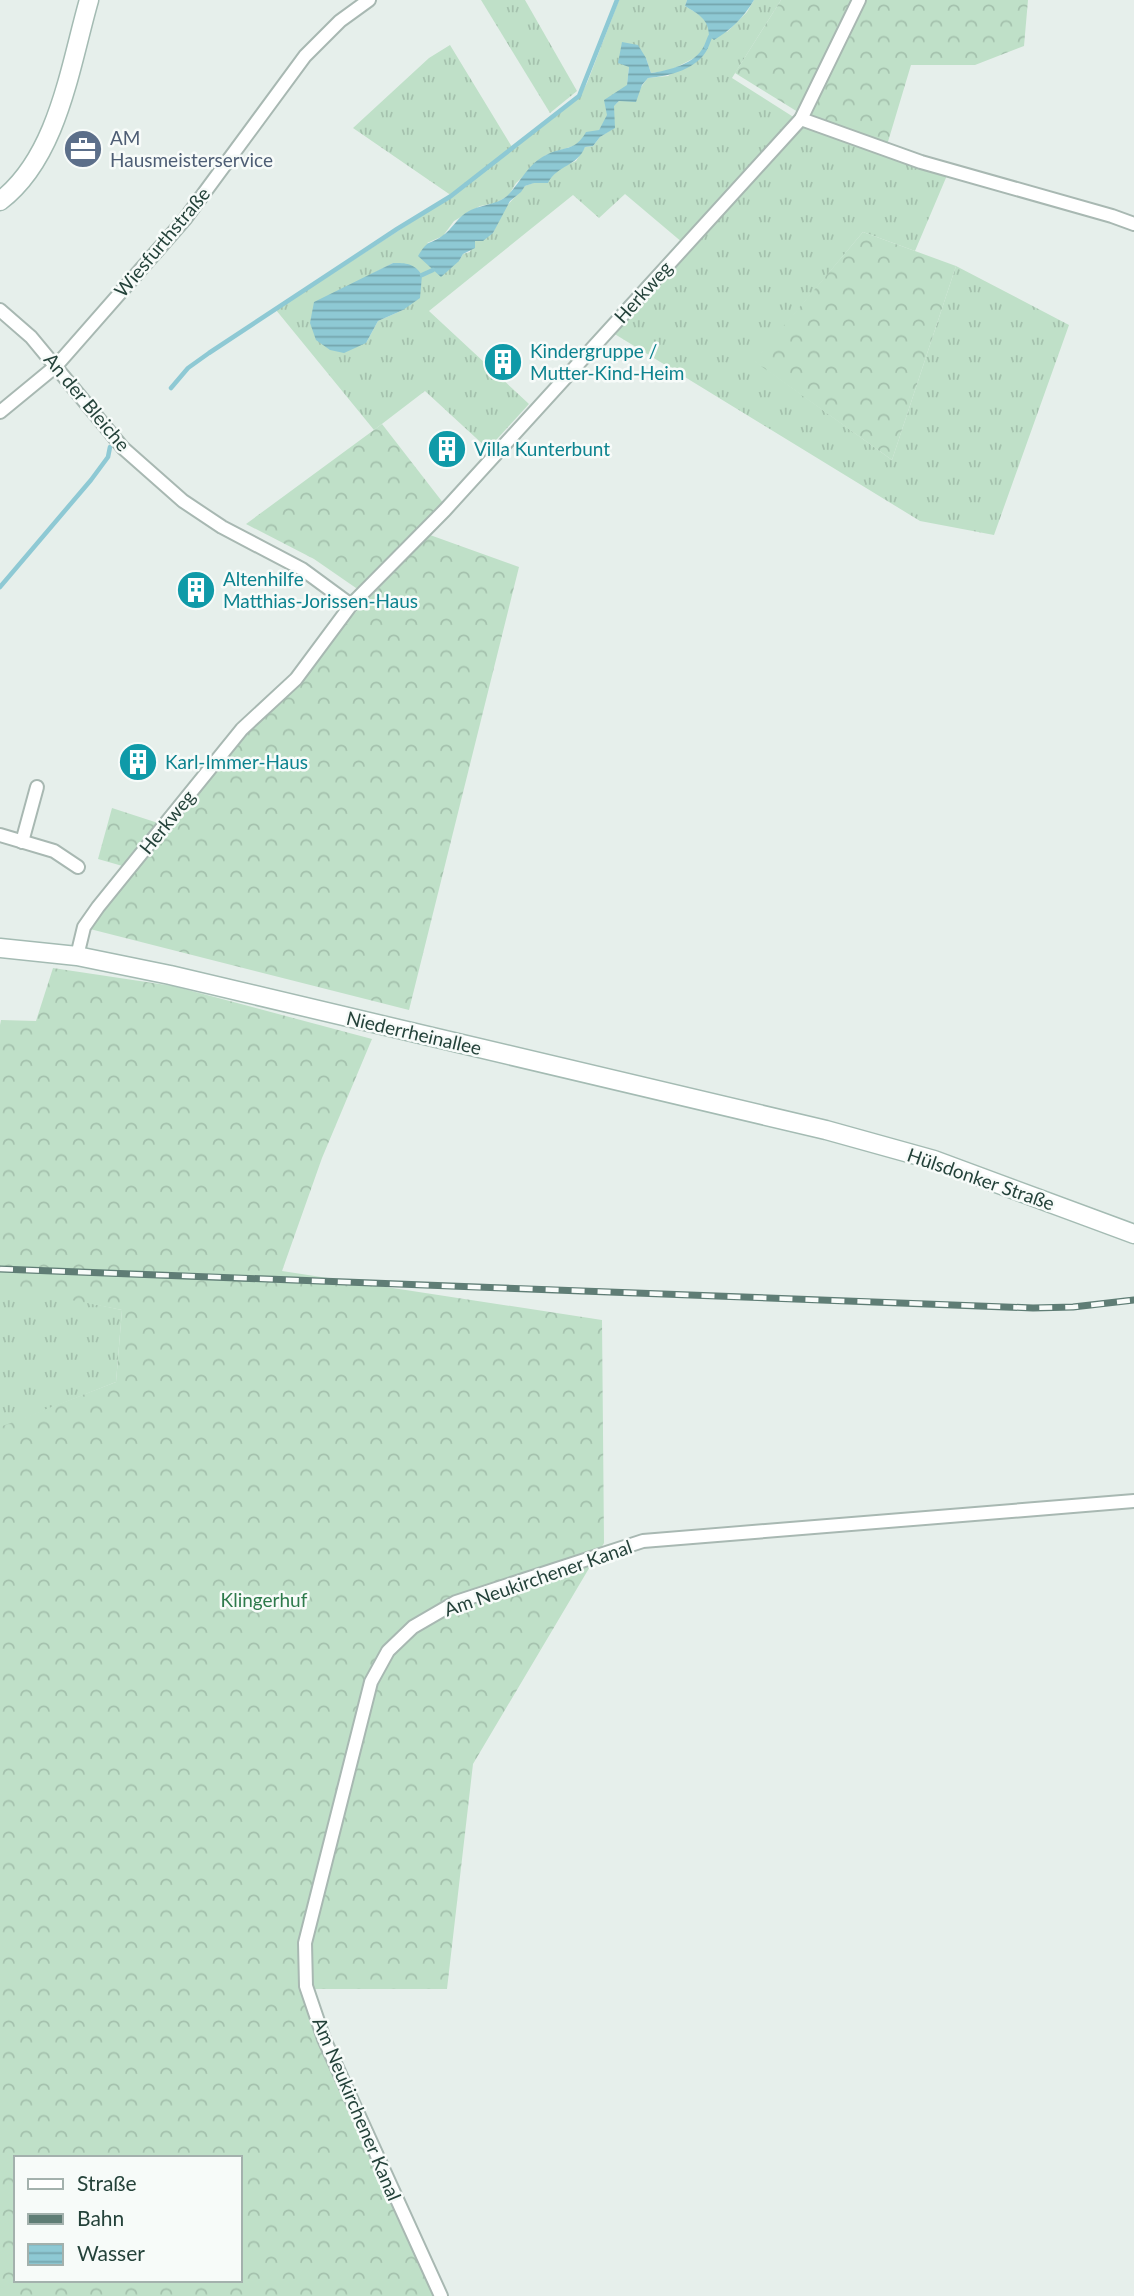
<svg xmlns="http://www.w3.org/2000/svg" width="1134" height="2296" viewBox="0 0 1134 2296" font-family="Lato,sans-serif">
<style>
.grass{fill:url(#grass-tufts);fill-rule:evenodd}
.forest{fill:url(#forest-crowns);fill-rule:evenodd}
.water{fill:url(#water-rules)}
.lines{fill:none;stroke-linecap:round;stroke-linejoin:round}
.stream{stroke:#8ec9d4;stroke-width:4.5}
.street-casing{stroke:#a8b8b2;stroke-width:16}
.secondary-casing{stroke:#a4bbb3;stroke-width:21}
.street{stroke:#fff;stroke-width:12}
.secondary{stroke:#fff;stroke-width:18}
.rail-casing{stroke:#5f7d75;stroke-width:7}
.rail{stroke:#f7fbf9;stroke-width:4.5;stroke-dasharray:13;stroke-linecap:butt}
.labels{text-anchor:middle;stroke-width:5;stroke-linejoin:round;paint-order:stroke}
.service-label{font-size:19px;fill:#4e5e75;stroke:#f7fbf9;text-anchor:start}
.street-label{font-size:19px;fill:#24423a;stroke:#f7fbf9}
.culture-label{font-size:19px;fill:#0d838f;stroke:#f7fbf9;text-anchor:start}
.park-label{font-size:19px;fill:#2d7a4b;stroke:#f7fbf9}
</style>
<defs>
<pattern id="grass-tufts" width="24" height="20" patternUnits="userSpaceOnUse" patternTransform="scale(1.75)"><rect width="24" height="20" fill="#bfe0c8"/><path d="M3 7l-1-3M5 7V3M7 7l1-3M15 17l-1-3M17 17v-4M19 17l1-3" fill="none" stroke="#a4c1ad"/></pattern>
<pattern id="forest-crowns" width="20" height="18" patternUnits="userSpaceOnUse" patternTransform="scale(1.75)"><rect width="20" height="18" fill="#bfe0c8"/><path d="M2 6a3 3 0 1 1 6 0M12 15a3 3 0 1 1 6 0" fill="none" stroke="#a4c1ad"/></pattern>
<pattern id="water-rules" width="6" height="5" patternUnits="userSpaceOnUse" patternTransform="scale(1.75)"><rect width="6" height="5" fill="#8ec9d4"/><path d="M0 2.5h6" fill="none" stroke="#74a5ad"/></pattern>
</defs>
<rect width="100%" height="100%" fill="#e6efeb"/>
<g class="grass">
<path d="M481 0H525L577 91 550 113Z"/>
<path d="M619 0H687L685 6 703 17 709 28 727 32 747 12 754 0H781L732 78 795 118 683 243 625 194 599 218 573 195 429 311 529 404 488 449 425 391 374 430 276 310 452 196 353 128 429 58 450 45 512 147 475 179 580 96 587 83ZM700 55 668 76 648 78C639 89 635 100 619 101L614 106V128L600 137 593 146 585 147 576 161 561 167 552 176 525 186 503 210 493 233 474 240 470 252 463 254 459 261 427 243 443 236 454 221 480 206 496 203 509 195 516 183 546 155 576 145 599 130 627 86 629 67 646 58 651 73 671 70ZM393 263 403 310 378 321 366 343V277Z"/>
<path d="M803 125 948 173 915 251 863 232 755 361 892 460 956 266 1069 325 994 535 920 521 613 333 646 300Z"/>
<path d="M0 1284 122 1310 116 1382 0 1428Z"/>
</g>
<g class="forest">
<path d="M781 0H1028L1024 46 975 65H911L887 145 806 117 735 73Z"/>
<path d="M863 232 956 266 892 460 754 361Z"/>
<path d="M382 424 444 504 361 587 356 588 314 559 246 524Z"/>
<path d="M430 535 519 567 409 1010 86 928 246 732 301 683 350 618Z"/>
<path d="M112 808 158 823 126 867 98 859Z"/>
<path d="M53 968 173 986 372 1039 322 1158 282 1271 602 1320 604 1543 473 1764 447 1989H303L441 2296H0V1427L116 1382 122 1310 0 1286V1025L1 1020 36 1021ZM16 2158H240V2280H16Z"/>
</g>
<g class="water">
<path d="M687 0H754C744 17 731 30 714 40L709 36C709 19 698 14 685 6Z"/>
<path d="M622 42 638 45 646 58 651 73C670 70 695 64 704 46L708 48C698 69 670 76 648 78L642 85 636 102 619 101 614 106 615 128 600 137 593 146 585 147C578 166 557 165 548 183H534L525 186 521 192 510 201 493 233 483 241H475V248L463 254 459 261 441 277 418 256C429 238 428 246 442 236 453 229 457 217 469 211 482 204 499 205 509 194 521 181 528 164 546 155 563 146 575 152 586 132L599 130 607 115 604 100 627 85 629 67 618 63Z"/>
<path d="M393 263C406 263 414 263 422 275L420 298 403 310 378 321 366 343 344 353 330 350 316 340 310 323 314 302Z"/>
</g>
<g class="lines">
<g class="stream">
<path d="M706 47 710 37"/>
<path d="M422 275 433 270"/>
<path d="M171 388 188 368 209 353 397 229 451 196 579 96 617 0"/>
<path d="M0 587 91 480 108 457 110 447"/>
</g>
<g class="street-casing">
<g id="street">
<path d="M801 119 921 162 1112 216 1134 224"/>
<path d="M0 310 31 337 123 448 183 501 222 527 302 569 351 605"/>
<path d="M0 412 56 366 185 219 305 56 340 21 369 0"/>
<path d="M0 835 54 851 78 867"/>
<path d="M22 842 37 787"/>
<path d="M77 956 84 927 98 907 242 729 296 679 351 605 445 510 801 119 859 0"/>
<path d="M441 2296 324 2039 306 1986 305 1943 371 1682 388 1651 413 1627 456 1602 643 1541 1134 1501"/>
</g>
</g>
<g class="secondary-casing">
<g id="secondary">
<path d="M0 201C58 157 70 66 89 0"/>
<path d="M0 948 77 956 170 975 826 1130 934 1160 1134 1234"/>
</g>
</g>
<use href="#street" class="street"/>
<use href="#secondary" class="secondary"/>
<g class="rail-casing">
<path id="rail" d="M0 1269 1033 1308 1073 1307 1134 1300"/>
</g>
<use href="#rail" class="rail"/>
</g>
<defs>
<g id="office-disc" transform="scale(2.0125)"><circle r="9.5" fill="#5c6f8a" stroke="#f7fbf9"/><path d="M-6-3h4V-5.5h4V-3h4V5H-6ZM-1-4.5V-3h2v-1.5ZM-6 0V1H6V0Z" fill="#fff"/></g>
<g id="building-disc" transform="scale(2.0125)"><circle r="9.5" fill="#0f9aa8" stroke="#f7fbf9"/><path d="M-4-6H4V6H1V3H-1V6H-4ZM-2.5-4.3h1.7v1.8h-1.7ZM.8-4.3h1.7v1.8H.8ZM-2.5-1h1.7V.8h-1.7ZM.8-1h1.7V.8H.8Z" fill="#fff"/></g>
</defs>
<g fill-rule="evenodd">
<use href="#office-disc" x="83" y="149"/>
<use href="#building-disc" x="503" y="362"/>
<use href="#building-disc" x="447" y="449"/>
<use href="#building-disc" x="196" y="590"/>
<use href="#building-disc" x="138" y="762"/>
</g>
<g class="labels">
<g class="service-label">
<text x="110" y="145">AM<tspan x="110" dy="22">Hausmeisterservice</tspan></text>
</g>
<g class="street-label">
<text transform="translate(162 242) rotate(-50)" y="7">Wiesfurthstraße</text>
<text transform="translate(643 292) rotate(-48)" y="7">Herkweg</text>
<text transform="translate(87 402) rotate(50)" y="7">An der Bleiche</text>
<text transform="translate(167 822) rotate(-51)" y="7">Herkweg</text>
<text transform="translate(414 1033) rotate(13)" y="7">Niederrheinallee</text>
<text transform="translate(981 1179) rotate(19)" y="7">Hülsdonker Straße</text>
<text transform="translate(538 1578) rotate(-19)" y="7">Am Neukirchener Kanal</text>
<text transform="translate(357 2109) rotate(67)" y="7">Am Neukirchener Kanal</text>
</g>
<g class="culture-label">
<text x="530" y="358">Kindergruppe /<tspan x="530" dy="22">Mutter-Kind-Heim</tspan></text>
<text x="474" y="456">Villa Kunterbunt</text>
<text x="223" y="586">Altenhilfe<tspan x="223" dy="22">Matthias-Jorissen-Haus</tspan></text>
<text x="165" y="769">Karl-Immer-Haus</text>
</g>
<g class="park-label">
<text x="264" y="1607">Klingerhuf</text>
</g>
</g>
<rect x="14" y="2156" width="228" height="126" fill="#f7fbf9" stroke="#a3b1ad" stroke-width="2"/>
<rect x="28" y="2179" width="35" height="10" fill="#ffffff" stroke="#a3b1ad" stroke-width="2"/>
<text x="77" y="2191" font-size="21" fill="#24423a">Straße</text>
<rect x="28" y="2214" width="35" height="10" fill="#5f7d75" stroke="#a3b1ad" stroke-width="2"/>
<text x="77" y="2226" font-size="21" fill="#24423a">Bahn</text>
<rect x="28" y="2244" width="35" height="21" fill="url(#water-rules)" stroke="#a3b1ad" stroke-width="2"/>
<text x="77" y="2261" font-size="21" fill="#24423a">Wasser</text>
</svg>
